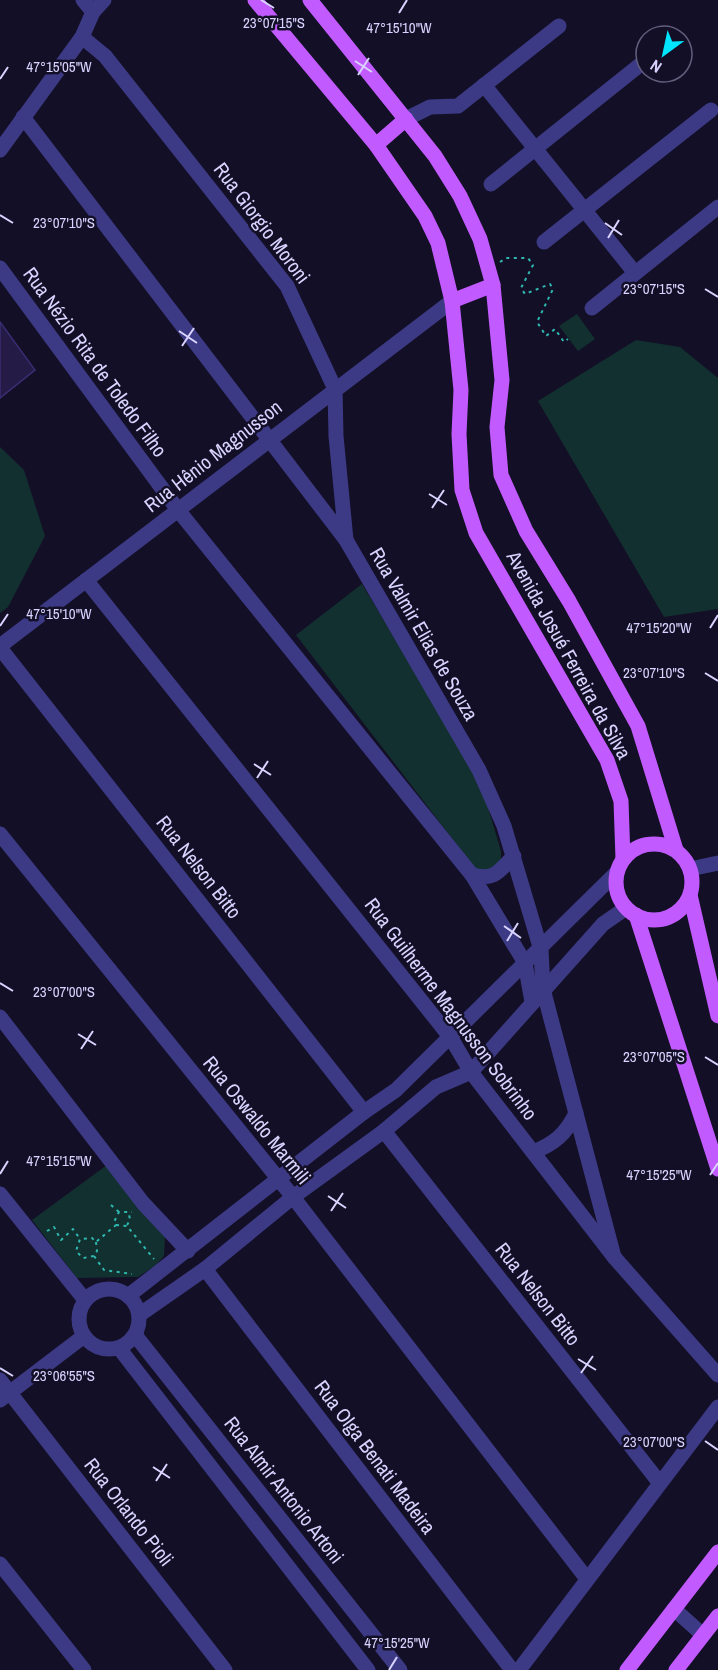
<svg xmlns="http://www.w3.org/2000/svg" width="718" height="1670" viewBox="0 0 718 1670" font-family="'Archivo Narrow',sans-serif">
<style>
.green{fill:#12302f}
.building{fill:#241b47;stroke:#3b2d73;stroke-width:1.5}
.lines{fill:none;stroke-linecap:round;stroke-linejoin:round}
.path{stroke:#2fb8b0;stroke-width:2;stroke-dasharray:3 4.5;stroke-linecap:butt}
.minor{stroke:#3d3a85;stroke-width:15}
.major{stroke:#c25bff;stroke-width:15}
.ticks{fill:none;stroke:#d9d4ff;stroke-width:2}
.labels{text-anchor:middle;stroke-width:5;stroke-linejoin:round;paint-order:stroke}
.street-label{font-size:20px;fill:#d9d4ff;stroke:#130f26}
.ticks-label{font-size:15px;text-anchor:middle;fill:#d9d4ff;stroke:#130f26;stroke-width:5;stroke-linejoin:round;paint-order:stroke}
</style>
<rect width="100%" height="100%" fill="#130f26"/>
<g class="green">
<path d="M577 314 595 339 578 351 559 326Z"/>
<path d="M636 340 680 347 718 378V609L664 617 538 401Z"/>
<path d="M0 447 24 470 45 536 8 607 0 613Z"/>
<path d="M362 584 480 781 501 851V862L494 870H478L474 867 296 635Z"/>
<path d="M107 1165 165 1237 164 1256 156 1265 138 1277 77 1278 32 1220Z"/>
</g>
<path class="building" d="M0 322 35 370 0 398Z"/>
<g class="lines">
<g class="path">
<path d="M500 262 506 258H528L533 265 521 288 525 294 550 284 553 289 537 322 546 336 555 329 564 342 568 339"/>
<path d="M111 1205 119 1212"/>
<path d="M116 1225 127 1226 154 1259"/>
<path d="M127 1225 130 1220 129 1214"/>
<path d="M47 1231 54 1227 61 1240 73 1229 80 1239"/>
<path d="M96 1242 97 1251 94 1256 83 1258 76 1251 80 1239 92 1238 96 1242 116 1225 114 1222 119 1212H132"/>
<path d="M94 1256 104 1270 132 1274"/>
</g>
<g class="minor">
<path d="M83 0 93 12"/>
<path d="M82 37 105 56 287 286 335 389 336 436 346 540"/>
<path d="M484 85 635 273"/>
<path d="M23 117 346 540 479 770 504 826 541 950 543 989 614 1257"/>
<path d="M406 119 430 107 458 106 559 26"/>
<path d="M0 150 82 37 93 12 104 0"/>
<path d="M491 184 646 60"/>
<path d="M544 242 711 110"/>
<path d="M0 268 178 510 472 875 525 963 532 1002"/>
<path d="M592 308 718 207"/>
<path d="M86 580 451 1038 471 1072 614 1257 718 1375"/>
<path d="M0 646 452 301"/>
<path d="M0 648 364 1112"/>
<path d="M0 834 293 1197 587 1579"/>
<path d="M690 869 718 863"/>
<path d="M472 875C495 881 499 871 514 856"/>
<path d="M0 1017 143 1203 188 1251"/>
<path d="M384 1131 659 1482"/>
<path d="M533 1152C554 1144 566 1134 576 1113"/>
<path d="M0 1194 85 1300"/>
<path d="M205 1269 512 1670"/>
<circle cx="109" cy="1319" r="30"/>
<path d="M128 1296 364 1112 396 1090 617 872"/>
<path d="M139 1315 205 1269 293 1197 384 1131 436 1087 471 1072 603 924 626 908"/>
<path d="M135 1335 400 1670"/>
<path d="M119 1348 368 1670"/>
<path d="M0 1380 225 1670"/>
<path d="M0 1400 84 1336"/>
<path d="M0 1564 84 1670"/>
<path d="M674 1609 703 1635"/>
<path d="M519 1670 718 1407"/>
</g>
<g class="major">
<path d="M255 0 376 145 425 216 438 243 452 301 461 390 459 434 462 490 476 533 607 760 621 801 623 859"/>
<path d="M310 0 435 156 460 196 480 239 493 285 502 380 497 427 501 475 526 531 569 601 638 726 676 850"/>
<path d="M376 145 406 119"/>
<path d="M452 301 493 285"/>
<circle cx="654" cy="882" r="38"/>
<path d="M690 895 718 1016"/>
<path d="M636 915 718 1169"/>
<path d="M627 1670 718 1552"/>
<path d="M676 1670 718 1616"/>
</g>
</g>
<path class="ticks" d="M261 0 274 8M399 13 407 0M355 61 372 72M358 75 369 58M0 79 8 67M0 215 13 223M605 223 622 235M608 238 619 220M705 289 718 297M179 331 197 343M182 346 194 328M429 494 447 505M432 508 444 490M0 626 8 614M710 628 718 615M705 673 718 681M254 764 271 775M257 778 268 761M504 926 521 938M507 941 518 923M0 983 13 991M78 1034 96 1045M81 1049 93 1031M705 1057 718 1065M0 1174 8 1161M710 1175 718 1163M328 1196 346 1208M331 1211 343 1193M578 1359 596 1370M0 1368 13 1376M581 1373 593 1356M705 1441 718 1450M153 1467 170 1478M156 1481 167 1464M389 1670 397 1657"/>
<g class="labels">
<g class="street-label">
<text transform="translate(262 223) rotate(53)" y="7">Rua Giorgio Moroni</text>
<text transform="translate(95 362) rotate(54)" y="7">Rua Nézio Rita de Toledo Filho</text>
<text transform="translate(213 456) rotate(-38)" y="7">Rua Hênio Magnusson</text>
<text transform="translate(424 634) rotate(60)" y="7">Rua Valmir Elias de Souza</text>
<text transform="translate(569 655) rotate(61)" y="7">Avenida Josué Ferreira da Silva</text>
<text transform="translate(199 867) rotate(52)" y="7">Rua Nelson Bitto</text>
<text transform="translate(451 1009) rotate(53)" y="7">Rua Guilherme Magnusson Sobrinho</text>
<text transform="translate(257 1120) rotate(51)" y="7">Rua Oswaldo Marmili</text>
<text transform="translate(538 1294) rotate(52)" y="7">Rua Nelson Bitto</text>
<text transform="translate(375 1457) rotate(53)" y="7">Rua Olga Benati Madeira</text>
<text transform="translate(284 1490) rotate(52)" y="7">Rua Almir Antonio Artoni</text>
<text transform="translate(129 1512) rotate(52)" y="7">Rua Orlando Pioli</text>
</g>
</g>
<g class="ticks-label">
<text x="274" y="28">23°07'15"S</text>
<text x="399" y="33">47°15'10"W</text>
<text x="59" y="72">47°15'05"W</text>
<text x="64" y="228">23°07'10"S</text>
<text x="654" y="294">23°07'15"S</text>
<text x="59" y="619">47°15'10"W</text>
<text x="659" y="633">47°15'20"W</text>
<text x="654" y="678">23°07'10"S</text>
<text x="64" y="997">23°07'00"S</text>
<text x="654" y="1062">23°07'05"S</text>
<text x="59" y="1166">47°15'15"W</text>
<text x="659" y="1180">47°15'25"W</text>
<text x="64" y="1381">23°06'55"S</text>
<text x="654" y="1447">23°07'00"S</text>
<text x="397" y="1648">47°15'25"W</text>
</g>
<g transform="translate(664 54) rotate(213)"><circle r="28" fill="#130f26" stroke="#625e7d" stroke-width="1.5"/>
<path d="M0-4.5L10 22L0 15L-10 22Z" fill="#00e5ff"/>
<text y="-9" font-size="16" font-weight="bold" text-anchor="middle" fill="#d9d4ff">N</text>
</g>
</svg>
